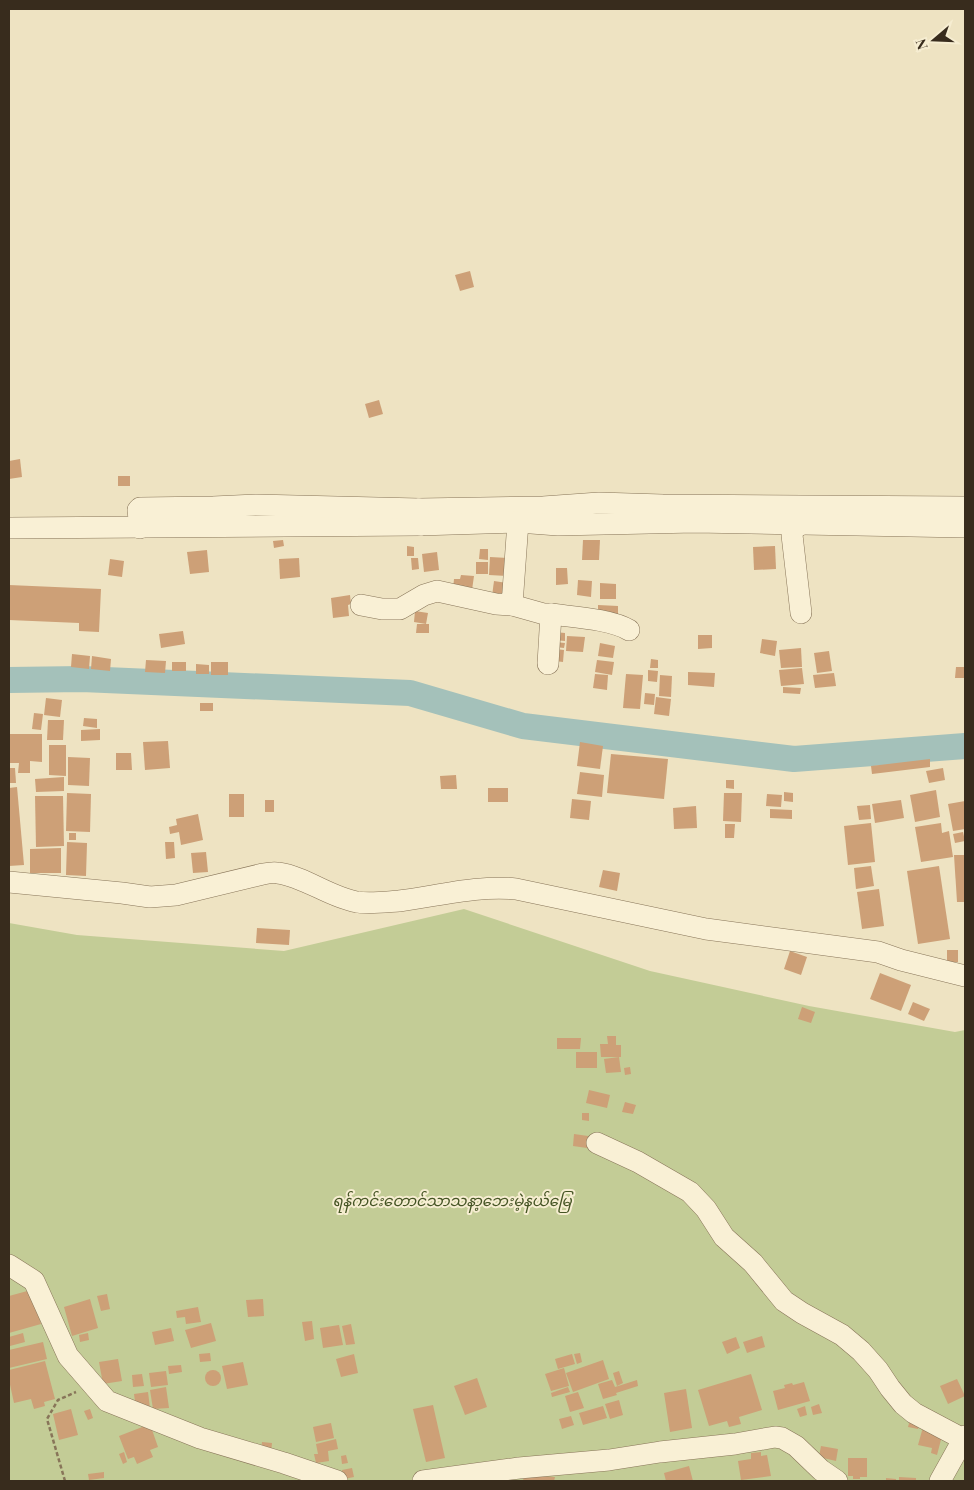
<svg xmlns="http://www.w3.org/2000/svg" width="974" height="1490" viewBox="0 0 974 1490" font-family="'Playfair Display','Noto Sans Myanmar',serif">
<style>
.green{fill:#c3cc96}
.lines{fill:none;stroke-linecap:round;stroke-linejoin:round}
.river{stroke:#a4c1ba;stroke-width:26}
.building{fill:#cda077}
.minor-casing{stroke:#887559;stroke-width:22}
.path{stroke:#887559;stroke-width:2.5;stroke-dasharray:4 2.5;stroke-linecap:butt}
.minor{stroke:#f9f0d5;stroke-width:21}
.labels{text-anchor:middle;stroke-width:4;stroke-linejoin:round;paint-order:stroke}
.park-label{font-size:15px;font-style:italic;fill:#455424;stroke:#f6edd1}
</style>
<rect width="100%" height="100%" fill="#eee3c2"/>
<path class="green" d="M464 909 650 971 809 1006 955 1032 965 1030V1481H9V923L77 935 284 951Z"/>
<g class="lines">
<path class="river" d="M9 680 82 679 410 693 523 726 794 759 965 746"/>
</g>
<g class="building">
<path d="M470 271 474 287 460 291 455 275Z"/>
<path d="M379 400 383 414 369 418 365 404Z"/>
<path d="M20 459 22 477 9 479V461Z"/>
<rect x="118" y="476" width="12" height="10"/>
<path d="M283 540 284 546 274 548 273 541Z"/>
<path d="M583 540H600L599 560H582Z"/>
<path d="M407 546 414 547V556H407Z"/>
<path d="M775 546 776 569 754 570 753 547Z"/>
<path d="M480 549H488V560L479 559Z"/>
<path d="M207 550 209 572 190 574 187 552Z"/>
<path d="M437 552 439 570 424 572 422 554Z"/>
<path d="M490 557 508 558 507 576 489 575Z"/>
<path d="M299 558 300 577 280 579 279 559Z"/>
<path d="M411 558H418L419 569 412 570Z"/>
<path d="M110 559 124 561 122 577 108 575Z"/>
<rect x="476" y="562" width="12" height="12"/>
<path d="M556 568H567L568 584 556 585Z"/>
<path d="M461 575 474 576 472 590 453 589 454 579H460Z"/>
<path d="M578 580 592 581 591 597 577 595Z"/>
<path d="M494 581 507 583 505 598 492 596Z"/>
<path d="M600 583 616 584V599H600Z"/>
<path d="M9 585 101 589 99 632 79 631V623L9 620Z"/>
<path d="M350 595 351 604 348 605 349 616 333 618 331 598Z"/>
<path d="M598 605 618 606V620L598 619Z"/>
<path d="M415 611 428 613 426 624 414 622Z"/>
<path d="M417 624H429V633H416Z"/>
<path d="M183 631 185 644 161 648 159 634Z"/>
<path d="M555 632 565 633V641L554 640Z"/>
<path d="M698 635H712V648L698 649Z"/>
<path d="M567 636 585 637 583 652 566 651Z"/>
<path d="M762 639 777 641 775 656 760 653Z"/>
<path d="M555 642 565 643 564 648 555 647Z"/>
<path d="M600 643 615 646 613 658 598 656Z"/>
<path d="M801 648 802 667 781 668 779 650Z"/>
<path d="M556 649 564 650 563 662 555 661Z"/>
<path d="M829 651 832 671 817 673 814 653Z"/>
<path d="M72 654 90 656 89 669 71 667Z"/>
<path d="M92 656 111 659 110 671 91 669Z"/>
<path d="M651 659 658 660V668H650Z"/>
<path d="M146 660 166 661 165 673 145 672Z"/>
<path d="M597 660 614 662 612 675 595 672Z"/>
<rect x="172" y="662" width="14" height="9"/>
<rect x="211" y="662" width="17" height="13"/>
<path d="M196 664 209 665V674H196Z"/>
<path d="M956 667H965L964 678H955Z"/>
<path d="M802 668 804 684 781 686 779 670Z"/>
<path d="M648 670 658 671 657 682 648 681Z"/>
<path d="M688 672 715 673 714 687 688 685Z"/>
<path d="M834 673 836 686 815 688 813 675Z"/>
<path d="M595 674 608 675 607 690 593 688Z"/>
<path d="M626 674 643 675 640 709 623 708Z"/>
<path d="M660 675 672 676 671 697 659 696Z"/>
<path d="M783 687 801 688 800 694 783 693Z"/>
<path d="M645 693 655 694 654 705 644 704Z"/>
<path d="M656 697 671 699 669 716 654 714Z"/>
<path d="M46 698 62 700 60 717 44 715Z"/>
<rect x="200" y="703" width="13" height="8"/>
<path d="M34 713 43 714 41 730 32 729Z"/>
<path d="M84 718 97 719V728L83 726Z"/>
<path d="M48 720H64L63 740H47Z"/>
<path d="M100 729V740L81 741V730Z"/>
<path d="M9 734H42V762L30 761V773H18L19 763H9Z"/>
<path d="M168 741 170 768 145 770 143 742Z"/>
<path d="M580 742 603 746 600 769 577 766Z"/>
<path d="M49 745H66V776L49 775Z"/>
<path d="M116 753H131L132 770H116Z"/>
<path d="M611 754 668 759 664 799 607 793Z"/>
<path d="M68 757 90 758 89 786 68 785Z"/>
<path d="M930 759V767L872 774 871 766Z"/>
<path d="M9 768H15L16 783H9Z"/>
<path d="M943 768 945 780 929 783 926 771Z"/>
<path d="M580 772 604 775 602 797 577 794Z"/>
<path d="M456 775 457 789H441L440 776Z"/>
<path d="M64 777V791L36 792 35 779Z"/>
<path d="M726 780H734V789L726 788Z"/>
<path d="M17 787 24 865 9 866V788Z"/>
<rect x="488" y="788" width="20" height="14"/>
<path d="M936 790 940 817 915 822 910 795Z"/>
<path d="M784 792 793 793V802L784 801Z"/>
<path d="M67 793 91 794 90 832 66 831Z"/>
<path d="M724 793H742L741 822 723 821Z"/>
<rect x="229" y="794" width="15" height="23"/>
<path d="M767 794 782 795 781 807 766 806Z"/>
<path d="M35 796H63L64 846 36 847Z"/>
<path d="M572 799 591 801 589 820 570 818Z"/>
<rect x="265" y="800" width="9" height="12"/>
<path d="M901 800 904 818 875 823 872 804Z"/>
<path d="M965 801V829L953 831 948 804Z"/>
<path d="M870 805 871 819 859 820 857 806Z"/>
<path d="M696 806 697 828 674 829 673 808Z"/>
<path d="M770 809 792 810V819L770 818Z"/>
<path d="M198 814 203 840 181 845 179 832 170 834 169 827 177 825 176 819Z"/>
<path d="M871 823 875 862 848 865 844 826Z"/>
<path d="M941 823 942 833 949 831 953 857 921 862 915 827Z"/>
<path d="M725 824H735L734 838H725Z"/>
<path d="M963 832 965 841 955 843 953 834Z"/>
<rect x="69" y="833" width="7" height="7"/>
<path d="M67 842 87 843 86 876 66 875Z"/>
<path d="M165 842H174L175 858 166 859Z"/>
<path d="M61 848V873H30V849Z"/>
<path d="M206 852 208 872 193 873 191 853Z"/>
<path d="M954 855H965V902H957Z"/>
<path d="M871 866 874 886 856 889 854 868Z"/>
<path d="M939 866 950 939 918 944 907 871Z"/>
<path d="M603 870 620 873 617 891 599 887Z"/>
<path d="M879 889 884 926 862 929 857 892Z"/>
<path d="M257 928 290 930 289 945 256 943Z"/>
<rect x="947" y="950" width="11" height="12"/>
<path d="M790 951 807 957 801 975 784 969Z"/>
<path d="M880 973 911 985 901 1011 870 999Z"/>
<path d="M913 1002 930 1009 924 1021 908 1014Z"/>
<path d="M802 1007 815 1012 811 1023 798 1019Z"/>
<path d="M607 1036H616V1045H621V1057H601L600 1044H608Z"/>
<path d="M557 1038H581L580 1049H557Z"/>
<rect x="576" y="1052" width="21" height="16"/>
<path d="M619 1057 621 1072 606 1073 604 1059Z"/>
<path d="M630 1067 631 1074 625 1075 624 1068Z"/>
<path d="M589 1090 610 1095 607 1108 586 1103Z"/>
<path d="M625 1102 636 1105 633 1114 622 1112Z"/>
<path d="M582 1113H589V1121L582 1120Z"/>
<path d="M574 1134 588 1136 587 1148 573 1146Z"/>
<path d="M31 1290 41 1324 9 1333V1296Z"/>
<path d="M107 1294 110 1309 101 1311 97 1296Z"/>
<path d="M90 1299 98 1328 72 1336 64 1307Z"/>
<path d="M263 1299 264 1316 248 1317 246 1300Z"/>
<path d="M198 1307 201 1322 186 1324 185 1317 177 1318 176 1311Z"/>
<path d="M312 1321 314 1339 305 1341 302 1322Z"/>
<path d="M211 1323 216 1341 191 1348 185 1330Z"/>
<path d="M351 1324 355 1344 346 1345 342 1326Z"/>
<path d="M339 1325 343 1345 323 1348 320 1328Z"/>
<path d="M171 1328 174 1341 155 1345 152 1332Z"/>
<path d="M23 1333 25 1342 10 1346 9 1337Z"/>
<path d="M88 1333 89 1340 80 1342 79 1335Z"/>
<path d="M762 1336 765 1347 747 1353 743 1342Z"/>
<path d="M736 1337 740 1348 727 1354 722 1342Z"/>
<path d="M43 1342 47 1359 9 1368V1350Z"/>
<path d="M210 1353 211 1361 200 1362 199 1354Z"/>
<path d="M580 1353 582 1362 577 1364 574 1354Z"/>
<path d="M354 1354 358 1373 341 1377 336 1359Z"/>
<path d="M572 1354 575 1364 558 1369 555 1359Z"/>
<path d="M118 1359 122 1381 103 1384 99 1362Z"/>
<path d="M603 1360 609 1379 573 1392 566 1373Z"/>
<path d="M45 1361 55 1399 44 1402 45 1406 34 1409 31 1399 14 1403 9 1380V1370Z"/>
<path d="M243 1362 248 1385 227 1389 222 1366Z"/>
<path d="M181 1365 182 1372 169 1374 168 1366Z"/>
<path d="M564 1368 569 1386 551 1391 545 1374Z"/>
<circle cx="213" cy="1378" r="8"/>
<path d="M166 1371 168 1385 151 1387 149 1373Z"/>
<path d="M619 1371 623 1383 617 1386 613 1373Z"/>
<path d="M142 1374 144 1386 133 1387 132 1375Z"/>
<path d="M751 1374 762 1410 739 1417 741 1424 729 1427 727 1421 709 1426 698 1390Z"/>
<path d="M477 1378 487 1407 465 1415 454 1386Z"/>
<path d="M957 1379 965 1396 948 1404 940 1386Z"/>
<path d="M612 1380 615 1387 637 1380 638 1386 616 1393 617 1395 603 1399 598 1384Z"/>
<path d="M804 1382 810 1401 778 1410 773 1391 785 1388 784 1385 792 1383 793 1385Z"/>
<path d="M166 1387 169 1408 153 1409 150 1390Z"/>
<path d="M568 1387 570 1392 552 1397 551 1393Z"/>
<path d="M686 1389 692 1428 670 1432 664 1393Z"/>
<path d="M148 1392 150 1408 136 1409 134 1394Z"/>
<path d="M578 1392 584 1408 570 1412 565 1396Z"/>
<path d="M619 1400 623 1415 610 1419 605 1404Z"/>
<path d="M819 1404 822 1413 813 1415 811 1407Z"/>
<path d="M433 1405 445 1458 426 1462 413 1409Z"/>
<path d="M603 1406 607 1418 583 1425 579 1413Z"/>
<path d="M805 1406 807 1415 800 1417 797 1409Z"/>
<path d="M71 1409 78 1435 59 1440 53 1414Z"/>
<path d="M90 1409 93 1418 88 1420 84 1411Z"/>
<path d="M571 1416 574 1425 562 1429 559 1419Z"/>
<path d="M911 1416 921 1419 918 1429 908 1427Z"/>
<path d="M331 1423 334 1438 316 1442 313 1427Z"/>
<path d="M150 1424 158 1447 150 1450 153 1457 137 1464 134 1457 128 1459 119 1436Z"/>
<path d="M923 1427 943 1432 937 1455 931 1453 932 1448 918 1445Z"/>
<path d="M336 1439 338 1449 328 1451 329 1461 316 1463 314 1454H318L316 1444Z"/>
<path d="M262 1442 272 1443 271 1453 261 1452Z"/>
<path d="M821 1446 838 1449 836 1461 819 1457Z"/>
<path d="M124 1452 127 1462 123 1464 119 1454Z"/>
<path d="M761 1452V1456L767 1455 771 1476 741 1480 738 1461 751 1459V1453Z"/>
<path d="M346 1455 348 1463 342 1464 341 1456Z"/>
<path d="M848 1458H867V1477H860V1479H853V1476H848Z"/>
<path d="M689 1466 693 1481H666L664 1473Z"/>
<path d="M352 1468 354 1477 344 1479 342 1470Z"/>
<path d="M104 1472V1478L89 1480 88 1474Z"/>
<path d="M524 1475 555 1477 554 1481H523Z"/>
<path d="M899 1477 916 1478V1481H899Z"/>
<path d="M886 1478 896 1479V1481H886Z"/>
</g>
<g class="lines">
<g class="minor-casing">
<g id="minor">
<path d="M801 524 794 529 792 535 801 613"/>
<path d="M421 525 419 509 543 507 599 503 663 505 965 507"/>
<path d="M9 528 419 525 518 522 558 525 695 522 965 527"/>
<path d="M140 528 138 510 140 508 213 507 256 505 419 509"/>
<path d="M361 605 382 609H400L424 595 437 591 496 604 512 605 518 522"/>
<path d="M512 605 544 614H551C572 617 611 619 629 630"/>
<path d="M548 664 551 614"/>
<path d="M9 882 122 893 150 897 176 895 263 874C268 873 274 872 278 873 306 877 329 897 357 902 370 904 385 902 399 901 438 896 478 885 516 889L706 929 878 952 901 960 965 976"/>
<path d="M597 1143 638 1162 690 1192 706 1209 724 1237 753 1263 784 1301 802 1313 842 1335 861 1351 878 1370 890 1388 903 1404 914 1413 963 1439"/>
<path d="M9 1265 34 1281 68 1356 107 1401 200 1438 284 1463 337 1481"/>
<path d="M423 1481 519 1468 609 1460 660 1452 735 1444 775 1437 782 1438 796 1446 821 1470 837 1481"/>
<path d="M940 1481 965 1436"/>
</g>
</g>
<path class="path" d="M65 1481 47 1419 58 1400 76 1392"/>
<use href="#minor" class="minor"/>
</g>
<g class="labels">
<g class="park-label">
<text x="452" y="1206">ရန်ကင်းတောင်သာသနာ့ဘေးမဲ့နယ်မြေ</text>
</g>
</g>
<rect width="974" height="1490" fill="none" stroke="#382c1d" stroke-width="20"/>
<g transform="translate(934 40) rotate(251)" stroke="#f6edd1" stroke-width="4" paint-order="stroke">
<path d="M0-4L9 19L0 12L-9 19Z" fill="#382c1d"/>
<text y="-8" font-size="14" font-weight="bold" text-anchor="middle" fill="#382c1d">N</text>
</g>
</svg>
